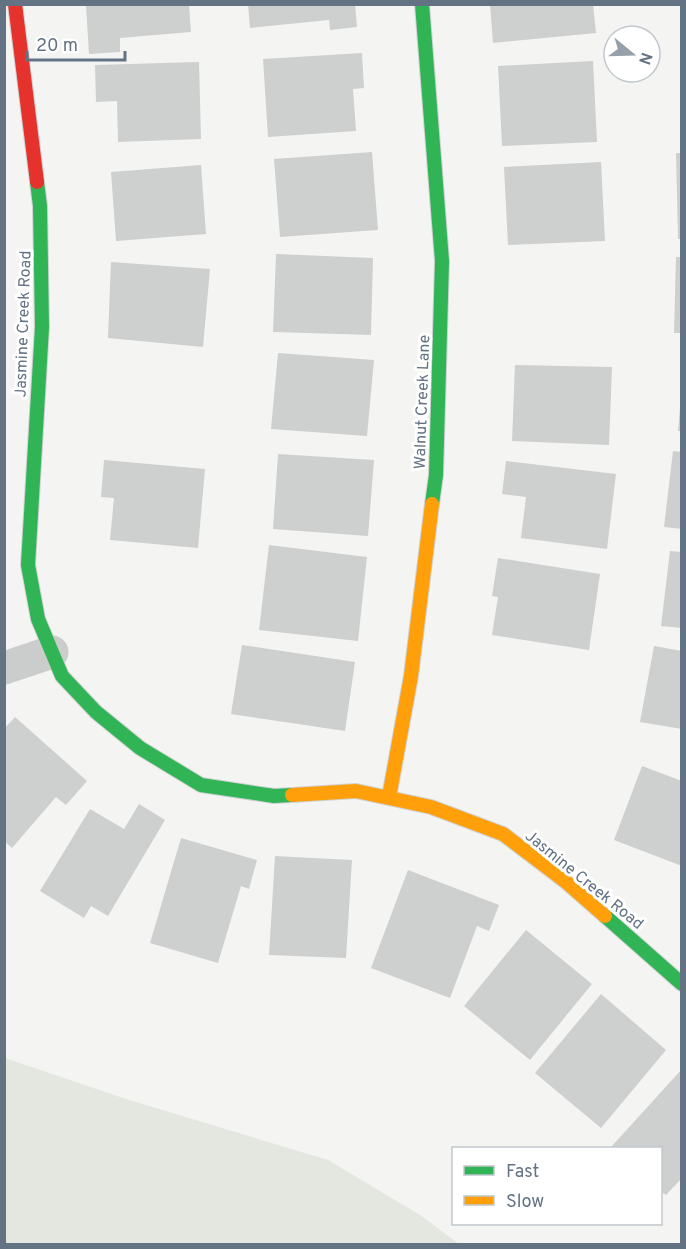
<svg xmlns="http://www.w3.org/2000/svg" width="686" height="1249" viewBox="0 0 686 1249" font-family="Overpass,sans-serif">
<style>
.green{fill:#e3e7e0}
.building{fill:#cecfcf}
.lines{fill:none;stroke-linecap:round;stroke-linejoin:round}
.fast-casing{stroke:#d0d2d2;stroke-width:16}
.slow-casing{stroke:#d0d2d2;stroke-width:16}
.jam-casing{stroke:#d0d2d2;stroke-width:16}
.street{stroke:#cbcdcd;stroke-width:33}
.fast{stroke:#30b455;stroke-width:14}
.slow{stroke:#ff9f0a;stroke-width:14}
.jam{stroke:#e5322d;stroke-width:14}
.labels{text-anchor:middle;stroke-width:6;stroke-linejoin:round;paint-order:stroke}
.street-label{font-size:16px;fill:#637383;stroke:#fff}
</style>
<rect width="100%" height="100%" fill="#f4f4f2"/>
<path class="green" d="M5 1058 126 1099 328 1160 420 1215 459 1244H5Z"/>
<g class="building">
<path d="M96 4H189L191 32 120 38V52L89 54 86 6Z"/>
<path d="M248 4H355L357 27 330 30 329 20 250 28Z"/>
<path d="M490 4H593L596 33 493 43Z"/>
<path d="M362 53 364 88 353 89 356 131 268 137 263 59Z"/>
<path d="M593 61 597 142 502 146 498 66Z"/>
<path d="M199 62 201 139 118 142 117 101 96 102 95 65Z"/>
<path d="M372 152 378 230 280 237 274 159Z"/>
<path d="M676 153H682V239H678Z"/>
<path d="M601 162 605 241 508 245 504 167Z"/>
<path d="M201 165 206 234 116 241 111 172Z"/>
<path d="M276 254 373 258 371 335 273 332Z"/>
<path d="M676 257H682V333H674Z"/>
<path d="M111 262 210 269 203 347 108 338Z"/>
<path d="M278 353 374 360 367 436 271 429Z"/>
<path d="M515 365 612 367 609 445 512 441Z"/>
<path d="M680 407H682V431H678Z"/>
<path d="M673 451 682 452V529L664 527Z"/>
<path d="M278 454 374 460 368 536 273 529Z"/>
<path d="M104 460 205 469 198 548 110 540 114 498 101 497Z"/>
<path d="M506 461 616 474 607 549 521 538 526 497 502 494Z"/>
<path d="M269 545 367 557 358 641 259 630Z"/>
<path d="M670 551 682 552V628L661 626Z"/>
<path d="M498 558 600 574 589 650 492 635 498 597 492 596Z"/>
<path d="M242 645 355 662 345 731 231 714Z"/>
<path d="M654 646 682 651V729L640 722Z"/>
<path d="M15 717 87 781 66 805 56 797 12 848 4 841V729Z"/>
<path d="M642 766 682 781V866L614 840Z"/>
<path d="M139 804 165 820 108 916 91 906 84 918 40 891 90 809 124 829Z"/>
<path d="M181 838 257 860 249 889 241 886 218 963 150 943Z"/>
<path d="M275 856 352 860 346 958 269 955Z"/>
<path d="M408 870 499 905 489 931 477 926 450 998 371 968Z"/>
<path d="M526 930 592 984 530 1060 464 1006Z"/>
<path d="M601 994 666 1050 601 1128 535 1073Z"/>
<path d="M682 1069V1178L666 1195 660 1191V1148H614L612 1146Z"/>
</g>
<g class="lines">
<g class="fast-casing">
<g id="fast">
<path d="M422 4 442 261 436 475 432 504"/>
<path d="M37 182 40 206 42 327 28 565 38 619 62 676 96 712 140 748 201 785 274 796 292 795"/>
<path d="M605 916 682 984"/>
</g>
</g>
<g class="slow-casing">
<g id="slow">
<path d="M292 795 356 791 431 807 503 834 565 881 605 916"/>
<path d="M389 797 411 676 432 504"/>
</g>
</g>
<g class="jam-casing">
<path id="jam" d="M15 4 37 182"/>
</g>
<path class="street" d="M4 668 52 652"/>
<use href="#fast" class="fast"/>
<use href="#slow" class="slow"/>
<use href="#jam" class="jam"/>
</g>
<g class="labels">
<g class="street-label">
<text transform="translate(22 324) rotate(-88)" y="6">Jasmine Creek Road</text>
<text transform="translate(421 402) rotate(-88)" y="6">Walnut Creek Lane</text>
<text transform="translate(585 879) rotate(39)" y="6">Jasmine Creek Road</text>
</g>
</g>
<rect width="686" height="1249" fill="none" stroke="#637383" stroke-width="12"/>
<rect x="452" y="1147" width="210" height="78" fill="#ffffff" stroke="#c1c7cd" stroke-width="1.5"/>
<rect x="464" y="1166" width="30" height="9" fill="#30b455" stroke="#c1c7cd" stroke-width="1.5"/>
<text x="506" y="1177" font-size="18" fill="#637383">Fast</text>
<rect x="464" y="1196" width="30" height="9" fill="#ff9f0a" stroke="#c1c7cd" stroke-width="1.5"/>
<text x="506" y="1207" font-size="18" fill="#637383">Slow</text>
<g transform="translate(632 54) rotate(109)"><circle r="28" fill="#ffffff" stroke="#c1c7cd" stroke-width="1.5"/>
<path d="M0-4.5L10 22L0 15L-10 22Z" fill="#96a0aa"/>
<text y="-9" font-size="16" font-weight="bold" text-anchor="middle" fill="#637383">N</text>
</g>
<path d="M27 51v9h98v-9" fill="none" stroke="#637383" stroke-width="3"/>
<text x="36" y="51" font-size="18" fill="#637383" stroke="#ffffff" stroke-width="4.5" paint-order="stroke">20 m</text>
</svg>
